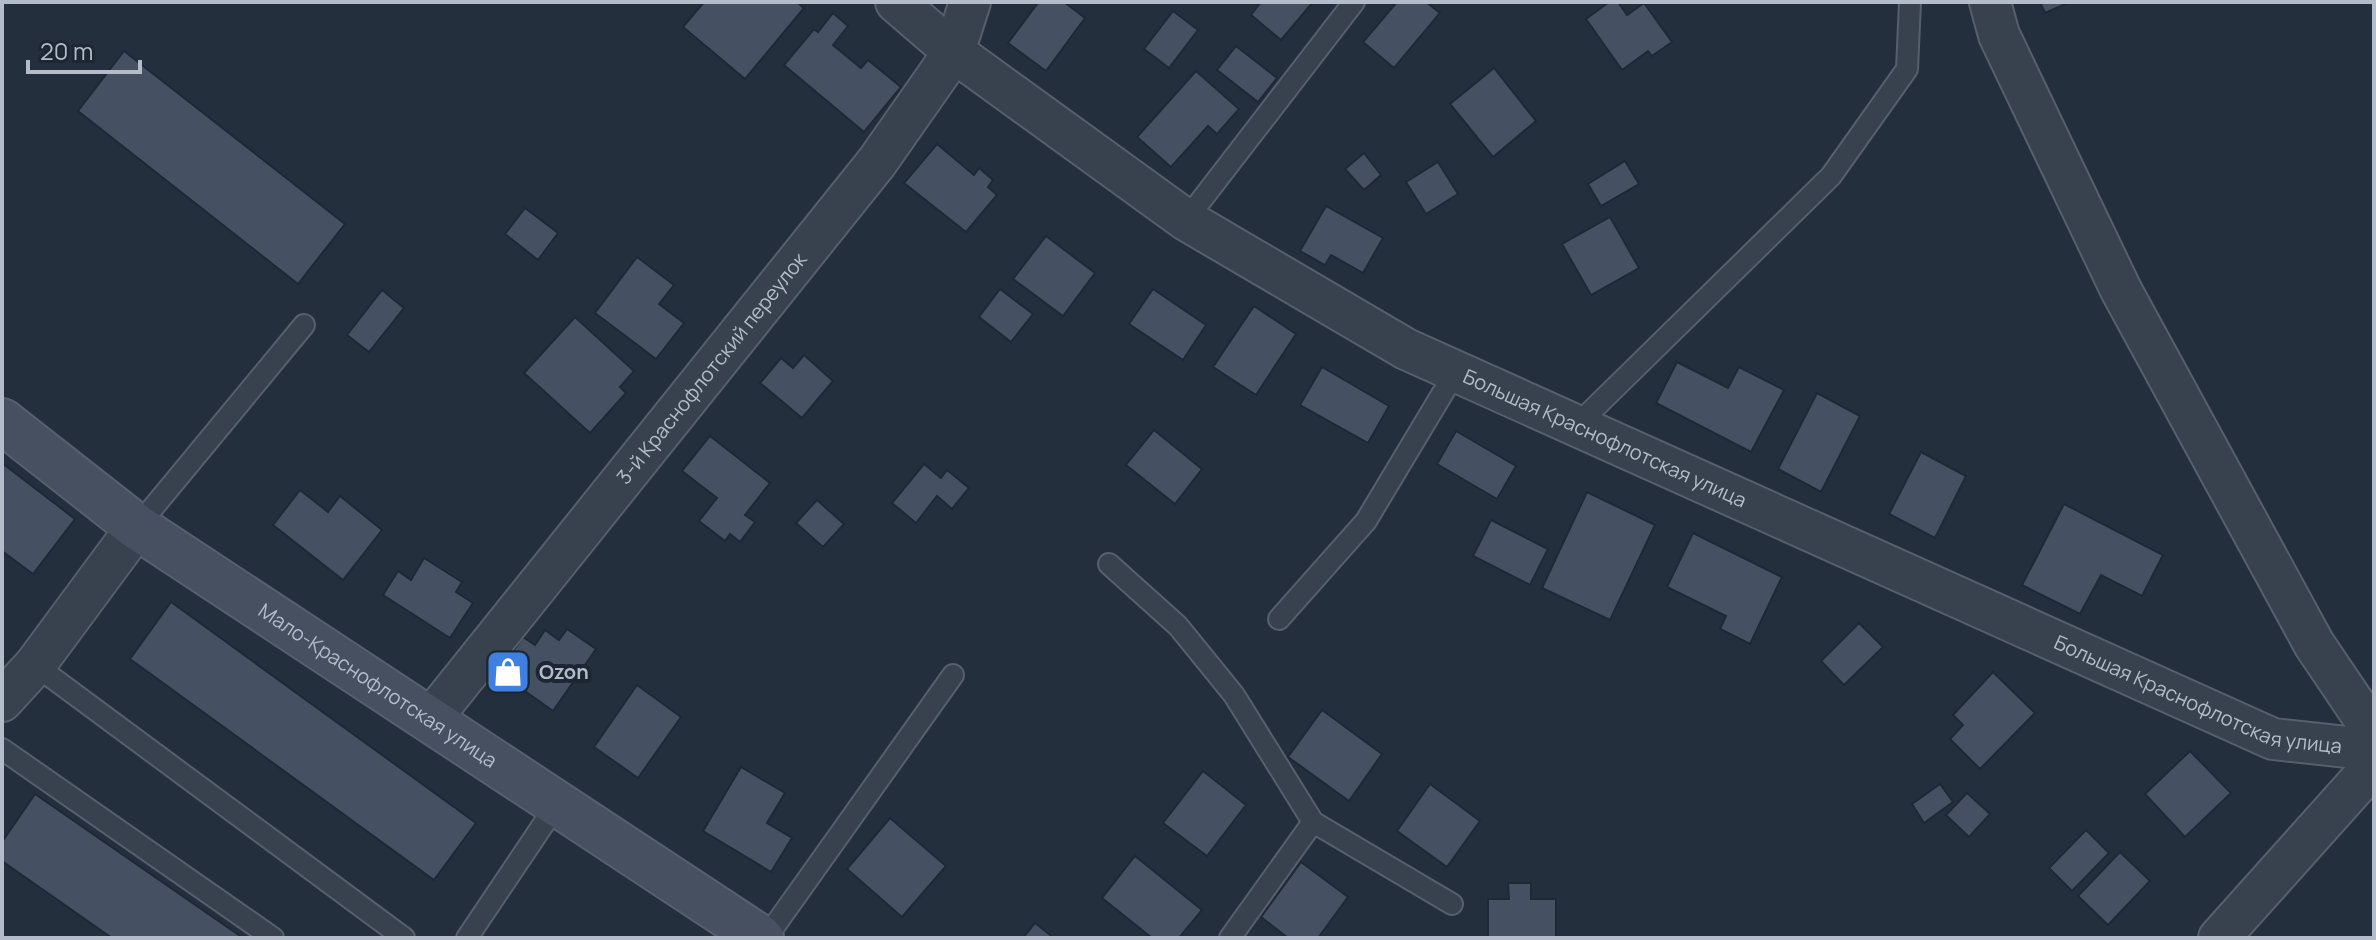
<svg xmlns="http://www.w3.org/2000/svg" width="2376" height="940" viewBox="0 0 2376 940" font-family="Manrope,sans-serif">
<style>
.building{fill:#455162;stroke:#1f2835;stroke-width:2}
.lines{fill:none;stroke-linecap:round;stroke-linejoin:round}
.lane-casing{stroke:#565f6c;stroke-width:24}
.street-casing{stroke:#565f6c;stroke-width:44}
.secondary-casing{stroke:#565f6c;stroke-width:48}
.lane{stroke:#38414e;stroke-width:20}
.street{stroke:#38414e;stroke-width:40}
.secondary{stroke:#465061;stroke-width:44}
.labels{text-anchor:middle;stroke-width:8;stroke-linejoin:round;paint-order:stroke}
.street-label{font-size:20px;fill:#b4bcc9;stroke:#1d2633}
.poi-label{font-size:20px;font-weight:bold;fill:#b4bcc9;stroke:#1d2633;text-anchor:start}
</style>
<rect width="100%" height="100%" fill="#242f3e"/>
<g class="building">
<path d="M704 2H797L804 8 745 79 683 27Z"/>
<path d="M1034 2H1064L1085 18 1046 71 1008 43 1037 4Z"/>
<path d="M1261 2H1313L1281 40 1251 15Z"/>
<path d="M1397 2H1426L1440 13 1394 68 1363 42Z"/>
<path d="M1609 2H1618L1627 15 1644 3 1672 42 1652 56 1648 51 1622 70 1586 19Z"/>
<path d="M2040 2H2070L2045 13Z"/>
<path d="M1173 11 1198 30 1169 68 1144 49Z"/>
<path d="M833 13 848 26 833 45 861 68 868 60 901 87 864 132 784 65 814 29 818 32Z"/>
<path d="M1236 46 1277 78 1258 102 1217 70Z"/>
<path d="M124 51 345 224 298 284 78 111Z"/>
<path d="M1494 68 1536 121 1493 157 1450 104Z"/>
<path d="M1196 71 1239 109 1217 134 1208 126 1171 167 1137 137Z"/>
<path d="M937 144 974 175 979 168 993 180 988 187 997 195 966 232 904 183Z"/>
<path d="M1364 153 1381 175 1364 190 1345 169Z"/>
<path d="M1625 161 1639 184 1601 206 1588 184Z"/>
<path d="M1438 162 1458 194 1426 214 1406 182Z"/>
<path d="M1326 206 1383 238 1363 273 1331 255 1325 265 1300 251Z"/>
<path d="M525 208 558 233 538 260 505 234Z"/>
<path d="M1610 217 1639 268 1591 295 1562 244Z"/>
<path d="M1046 236 1095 273 1063 316 1013 279Z"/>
<path d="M637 257 674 285 659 304 684 323 656 359 595 313Z"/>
<path d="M1000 289 1033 314 1011 342 979 317Z"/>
<path d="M1153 289 1206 325 1183 360 1129 324Z"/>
<path d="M382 290 404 308 369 352 347 335Z"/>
<path d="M1254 306 1296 334 1256 395 1213 367Z"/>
<path d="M575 317 634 371 620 387 626 393 590 433 524 373Z"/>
<path d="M804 355 833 381 802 418 760 383 781 358 793 368Z"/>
<path d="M1677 362 1728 388 1739 367 1784 390 1751 452 1656 403Z"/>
<path d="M1322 367 1389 406 1368 443 1300 405Z"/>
<path d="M1817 393 1860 416 1821 492 1778 469Z"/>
<path d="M1154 430 1202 469 1175 504 1126 465Z"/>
<path d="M1456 431 1516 466 1497 499 1437 464Z"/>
<path d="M710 436 770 483 745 515 755 522 740 542 730 534 725 541 699 521 717 498 682 471Z"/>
<path d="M1921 452 1966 476 1935 538 1889 514Z"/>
<path d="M2 463 75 519 33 574 2 551Z"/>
<path d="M924 464 941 478 947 470 969 488 952 509 937 496 916 523 892 503Z"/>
<path d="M300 490 328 512 340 496 382 530 343 580 273 525Z"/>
<path d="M1587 492 1655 525 1610 620 1542 588Z"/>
<path d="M817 500 844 524 823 547 796 523Z"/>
<path d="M2064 504 2163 555 2142 596 2101 575 2080 614 2022 585Z"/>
<path d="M1491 520 1548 549 1530 585 1473 556Z"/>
<path d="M1693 533 1782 577 1750 644 1720 629 1726 616 1667 587Z"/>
<path d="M424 558 462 582 456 592 473 603 450 638 383 595 398 571 411 580Z"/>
<path d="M171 602 476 823 434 880 130 659Z"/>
<path d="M1859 623 1883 647 1844 685 1821 661Z"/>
<path d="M567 629 596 649 553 711 498 672 523 637 535 645 545 630 559 640Z"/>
<path d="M1993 672 2035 713 1980 769 1950 739 1963 725 1953 715Z"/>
<path d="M637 685 681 717 638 778 594 747Z"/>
<path d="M1322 710 1382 754 1349 801 1288 757Z"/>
<path d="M2190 751 2231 793 2185 837 2145 794Z"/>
<path d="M741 767 785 793 767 823 792 838 771 872 703 831Z"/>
<path d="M1203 771 1246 805 1207 856 1163 823Z"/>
<path d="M1430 784 1480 821 1447 867 1397 831Z"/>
<path d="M1940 784 1953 802 1924 823 1912 804Z"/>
<path d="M1967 793 1990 814 1969 837 1946 815Z"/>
<path d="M35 794 243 938H112L2 861V842Z"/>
<path d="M890 818 946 866 902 917 847 869Z"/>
<path d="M2086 830 2109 853 2072 891 2049 868Z"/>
<path d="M2120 852 2150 881 2108 925 2078 896Z"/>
<path d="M1135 856 1202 910 1179 938H1152L1102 898Z"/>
<path d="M1301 862 1348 897 1318 938H1288L1261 917Z"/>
<path d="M1508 883H1531V899H1556V938H1488V899H1509Z"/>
<path d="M1035 923 1054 938H1023Z"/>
</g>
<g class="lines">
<g class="lane-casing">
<g id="lane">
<path d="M1186 220 1354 2"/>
<path d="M1576 426 1831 176 1907 69 1910 2"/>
<path d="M137 527 304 325"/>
<path d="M1109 564 1178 626 1234 695 1313 822"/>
<path d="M1279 619 1366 521 1456 371"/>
<path d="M35 665 404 938"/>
<path d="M2 749 273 938"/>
<path d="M467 938 557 804"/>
<path d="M766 938 953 675"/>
<path d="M1230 938 1313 822 1452 904"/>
</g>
</g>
<g class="street-casing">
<g id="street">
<path id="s1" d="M896 2 954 52 1186 220 1406 349 2273 739 2374 750"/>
<path d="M1990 2 1999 35 2121 290 2314 644 2374 733"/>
<path d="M2 701 35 665 137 527"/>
<path id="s2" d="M429 721 877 162 954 52 970 2"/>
<path d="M2219 938 2374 765"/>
</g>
</g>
<g class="secondary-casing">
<g id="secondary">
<path id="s3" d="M2 421 137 527 761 938"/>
</g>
</g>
<use href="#lane" class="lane"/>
<use href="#street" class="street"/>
<use href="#secondary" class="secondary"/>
</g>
<defs>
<g id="shop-square" transform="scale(2.3)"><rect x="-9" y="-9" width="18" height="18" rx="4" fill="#3f7fe0" stroke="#1d2633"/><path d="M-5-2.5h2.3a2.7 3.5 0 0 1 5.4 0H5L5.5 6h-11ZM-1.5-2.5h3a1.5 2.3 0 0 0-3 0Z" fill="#fff"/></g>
</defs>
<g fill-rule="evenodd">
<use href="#shop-square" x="508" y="672"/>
</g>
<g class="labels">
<g class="street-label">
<text dy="7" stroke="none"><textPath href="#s2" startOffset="452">3-й Краснофлотский переулок</textPath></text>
<text dy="7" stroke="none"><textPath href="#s1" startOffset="836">Большая Краснофлотская улица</textPath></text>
<text dy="7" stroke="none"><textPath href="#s3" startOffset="460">Мало-Краснофлотская улица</textPath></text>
<text dy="7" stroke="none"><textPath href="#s1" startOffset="1484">Большая Краснофлотская улица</textPath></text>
</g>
<g class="poi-label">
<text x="539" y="679">Ozon</text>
</g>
</g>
<rect width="2376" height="940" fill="none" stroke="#b4bcc9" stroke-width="8"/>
<path d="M28 60v12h112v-12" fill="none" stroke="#b4bcc9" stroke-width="4"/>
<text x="40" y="60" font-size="24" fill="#b4bcc9" stroke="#1d2633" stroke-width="6" paint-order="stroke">20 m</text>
</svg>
